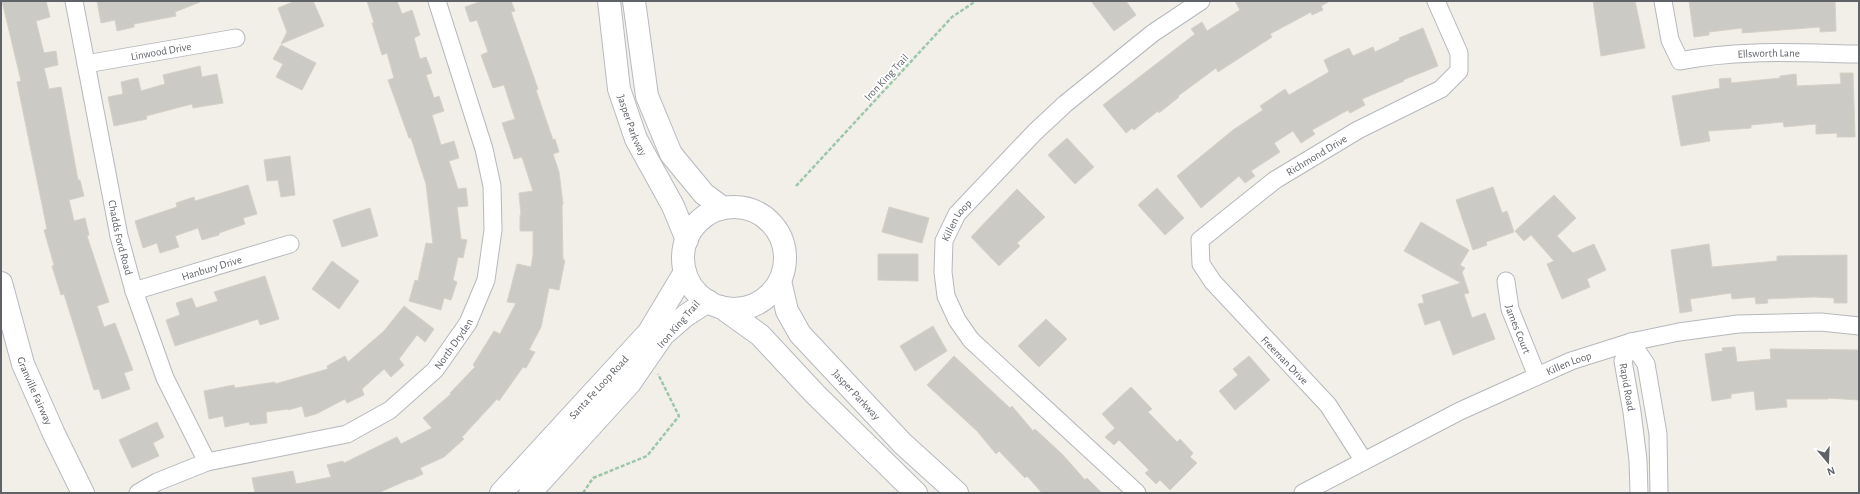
<svg xmlns="http://www.w3.org/2000/svg" width="1860" height="494" viewBox="0 0 1860 494" font-family="'Alegreya Sans',sans-serif">
<style>
.building{fill:#cccac5;stroke:#d6d1c6}
.lines{fill:none;stroke-linecap:round;stroke-linejoin:round}
.street-casing{stroke:#b5b8bc;stroke-width:19}
.secondary-casing{stroke:#b6babf;stroke-width:24}
.path{stroke:#9cc7a9;stroke-width:2.5;stroke-dasharray:4 2;stroke-linecap:butt}
.street{stroke:#fff;stroke-width:17}
.secondary{stroke:#fff;stroke-width:22}
.labels{text-anchor:middle;stroke-width:3.5;stroke-linejoin:round;paint-order:stroke}
.street-label{font-size:11px;fill:#5f6368;stroke:#fff}
</style>
<rect width="100%" height="100%" fill="#f1efe8"/>
<g class="building">
<path d="M2 1H46L50 17 36 21 44 53 56 51 58 65 44 68 49 89 61 87 78 180H80L84 196 69 200 74 221 85 218 89 235 87 236 109 302 97 306 104 327 115 323 133 370 124 373 130 389 102 399 99 389 94 390 64 294 61 295 52 266 54 265 44 230 47 229 17 82 21 81Z"/>
<path d="M97 1H200V2L175 12 176 16 134 24V27L117 31 115 20 101 23Z"/>
<path d="M295 1H313L324 26 281 44 287 32 278 8Z"/>
<path d="M367 1H397L402 14 412 10 420 35 414 38 420 59 426 57 432 73 426 75 434 98 439 96 444 111 432 115 441 145 454 141 459 158 449 161 458 189 466 188 468 206 457 207 461 239 467 240 463 258 458 257 453 280 457 282 451 300 444 298 441 310 409 301 415 280 418 281 426 243 433 244 426 184 411 138H409L388 80 394 78 387 53 382 55 372 23H374Z"/>
<path d="M482 1H511L515 11 511 12 538 89 536 90 553 140 555 139 559 152 553 154 559 172 563 204 562 205 563 260H565L559 290 549 288 541 327 529 350 535 352 526 368 523 367 499 401 497 399 462 437 464 439 444 457 420 468 423 474 410 480V479L378 493H255L252 478 293 471 296 484 331 477 327 465 343 461 344 463 397 437 401 444 432 428 423 418 451 394 450 393 475 367 473 365 494 331 500 334 516 303 507 302 517 264 531 267 533 255V231H520V215H521L519 193 533 191 522 157 514 159 502 123 515 119 504 85 493 88 481 55 488 52 477 20 470 22 465 7Z"/>
<path d="M1091 1H1126L1136 15 1114 31Z"/>
<path d="M1235 1H1330L1321 6 1323 10 1312 15 1311 12 1270 34 1272 37 1218 72 1216 68 1178 96 1179 97 1159 113 1158 111 1134 130 1132 128 1126 133 1103 105 1195 34 1191 29 1202 22 1207 31 1240 10Z"/>
<path d="M1593 1H1635L1645 48 1601 56Z"/>
<path d="M1689 1H1835L1836 31 1820 32V27L1742 33V28L1709 32V35L1694 37Z"/>
<path d="M1423 28 1438 66 1403 80 1404 81 1362 99 1365 105 1350 113 1348 110 1312 130 1315 134 1301 143 1293 131 1274 143 1280 152 1251 171 1255 176 1245 183 1239 176 1201 208 1177 176 1233 130 1263 110 1260 106 1285 89 1289 95 1329 72 1324 60 1349 48 1353 56 1373 47 1375 52 1400 40 1399 38Z"/>
<path d="M281 45 316 63 302 90 276 77 283 64 273 59Z"/>
<path d="M200 66 202 77 217 74 223 103 193 108 192 104 146 116 147 119 114 126 108 97 123 94 121 82 138 78 141 91 165 84 163 75Z"/>
<path d="M1840 73H1853L1855 137H1837V133L1816 134V124L1784 127 1783 122 1751 125V128L1708 131 1710 141 1681 146 1672 96 1720 88 1719 79 1731 78V83L1780 78V76L1796 74 1797 86 1841 84Z"/>
<path d="M1067 138 1094 167 1075 184 1048 155Z"/>
<path d="M290 156 295 195 281 197 278 180 267 181 264 160Z"/>
<path d="M248 185 257 214 243 218 245 224 219 233V235L202 240 198 228 175 236 179 247 160 253 157 243 143 248 135 221 177 207 176 203 194 197 195 201Z"/>
<path d="M1493 187 1502 213 1507 211 1514 232 1486 242 1487 245 1473 250 1456 200Z"/>
<path d="M1157 188 1184 218 1165 235 1138 205Z"/>
<path d="M1017 189 1045 217 1017 243 1020 246 999 266 971 237Z"/>
<path d="M1554 195 1576 218 1557 236 1573 253 1594 244 1606 270 1587 279 1590 287 1562 299 1547 264 1554 261 1531 235 1524 241 1515 231Z"/>
<path d="M889 207 929 218 922 243 882 232Z"/>
<path d="M370 208 378 236 342 247 333 220Z"/>
<path d="M1421 222 1469 250 1460 265 1465 268 1462 272 1469 293 1464 294 1472 318 1485 313 1495 339 1453 355 1440 320 1425 325 1418 304 1424 303 1422 295 1461 283 1404 251Z"/>
<path d="M1709 244 1712 267 1777 261V256L1847 255V303H1834V298L1814 297 1767 299 1768 303 1756 304 1755 297 1732 299 1731 293 1690 299 1692 311 1680 313 1671 250Z"/>
<path d="M878 254H918V281L878 280Z"/>
<path d="M332 261 359 281 339 309 312 289Z"/>
<path d="M265 276 279 319 260 325 258 319 175 346 166 320 180 315 176 303 192 298 196 308 218 301 214 292Z"/>
<path d="M404 306 434 329 425 342 417 335 399 359 404 365 391 377 384 369 362 389 364 395 347 403 345 399 316 414 305 417 302 406 288 410V409L266 412 267 423 250 425 249 422 225 427 223 416 209 419 204 391 234 385 235 388 275 382V384L328 369 327 366 345 356 348 362 384 331Z"/>
<path d="M1046 319 1067 339 1039 367 1018 346Z"/>
<path d="M933 326 947 351 915 371 900 346Z"/>
<path d="M1735 347 1737 362 1771 359 1770 349 1859 350V400L1828 398V399H1786L1787 407 1756 410 1754 391 1731 394V398L1712 401 1705 354 1723 351 1722 348Z"/>
<path d="M954 356 1010 408 1012 406 1033 431 1035 429 1063 455 1085 480 1087 478 1102 493H1042L1027 476 1025 478 999 451 996 454 977 431 927 385Z"/>
<path d="M1249 356 1270 380 1235 410 1219 391 1238 375 1233 369Z"/>
<path d="M1131 387 1152 409 1148 412 1177 442 1180 439 1193 453 1190 457 1197 463 1170 490 1160 480 1156 484 1145 473 1149 470 1119 440 1114 445 1105 437 1115 428 1102 414Z"/>
<path d="M157 422 164 437 153 443 159 456 132 468 119 440Z"/>
</g>
<g class="lines">
<g class="street-casing">
<g id="street">
<path id="s1" d="M74 1 119 236 134 291 165 378 207 462"/>
<path id="s2" d="M1663 1 1670 40 1680 61C1738 49 1800 53 1859 54"/>
<path id="s3" d="M86 64 236 38"/>
<path id="s4" d="M1506 281 1510 309 1537 376"/>
<path id="s5" d="M134 291 290 244"/>
<path d="M1631 342 1646 364 1658 434 1659 493"/>
<path id="s6" d="M1631 342 1623 361 1632 412 1638 460 1639 493"/>
<path id="s7" d="M1364 461 1328 405 1213 282 1201 264 1200 240 1275 180 1358 130 1441 89 1459 71V53L1436 1"/>
<path id="s8" d="M138 493 157 482 207 462 347 434 390 410 435 370 468 323 486 280 493 230 492 186 484 149 437 1"/>
<path id="s9" d="M1137 493 971 340 957 320 946 296 943 272 944 241 957 214 1035 132 1065 104 1153 33 1201 1"/>
<path id="s10" d="M1303 493 1460 411 1571 361 1631 342 1679 332 1738 324 1821 322 1859 326"/>
</g>
</g>
<g class="secondary-casing">
<g id="secondary">
<path id="s11" d="M609 1 619 89 636 139 673 206 687 240"/>
<path d="M634 1 647 96 671 154 704 194 723 208"/>
<circle cx="734" cy="258" r="51"/>
<path id="s12" d="M780 281 787 311 800 334 902 443 957 493"/>
<path id="s13" d="M1 283 23 364 54 434 83 493"/>
<path d="M721 307 760 335 815 394 916 493"/>
<path id="s14" d="M501 493 649 332 685 272"/>
<path d="M530 493 630 383 663 335 685 316 708 301"/>
</g>
</g>
<g class="path">
<path d="M796 186 952 17 976 1"/>
<path d="M583 493 593 478 647 456 679 416 658 374"/>
</g>
<use href="#street" class="street"/>
<use href="#secondary" class="secondary"/>
</g>
<g class="labels">
<g class="street-label">
<text dy="4" stroke="none"><textPath href="#s3" startOffset="76">Linwood Drive</textPath></text>
<text dy="4" stroke="none"><textPath href="#s2" startOffset="152">Ellsworth Lane</textPath></text>
<text transform="translate(886 77) rotate(-47)" y="4">Iron King Trail</text>
<text dy="4" stroke="none"><textPath href="#s11" startOffset="127">Jasper Parkway</textPath></text>
<text dy="4" stroke="none"><textPath href="#s7" startOffset="425">Richmond Drive</textPath></text>
<text dy="4" stroke="none"><textPath href="#s9" startOffset="356">Killen Loop</textPath></text>
<text dy="4" stroke="none"><textPath href="#s1" startOffset="241">Chadds Ford Road</textPath></text>
<text dy="4" stroke="none"><textPath href="#s5" startOffset="81">Hanbury Drive</textPath></text>
<text transform="translate(678 324) rotate(-49)" y="4">Iron King Trail</text>
<text dy="4" stroke="none"><textPath href="#s4" startOffset="50">James Court</textPath></text>
<text dy="4" stroke="none"><textPath href="#s8" startOffset="360">North Dryden</textPath></text>
<text transform="translate(1285 360) rotate(46)" y="4">Freeman Drive</text>
<text dy="4" stroke="none"><textPath href="#s10" startOffset="296">Killen Loop</textPath></text>
<text dy="4" stroke="none"><textPath href="#s14" startOffset="144">Santa Fe Loop Road</textPath></text>
<text dy="4" stroke="none"><textPath href="#s6" startOffset="47">Rapid Road</textPath></text>
<text dy="4" stroke="none"><textPath href="#s13" startOffset="113">Granville Fairway</textPath></text>
<text dy="4" stroke="none"><textPath href="#s12" startOffset="140">Jasper Parkway</textPath></text>
</g>
</g>
<rect width="1860" height="494" fill="none" stroke="#5f6368" stroke-width="4"/>
<g transform="translate(1828 462) rotate(161)" stroke="#ffffff" stroke-width="3" paint-order="stroke">
<path d="M0-3L7 15L0 10L-7 15Z" fill="#5f6368"/>
<text y="-6" font-size="11" font-weight="bold" text-anchor="middle" fill="#5f6368">N</text>
</g>
</svg>
